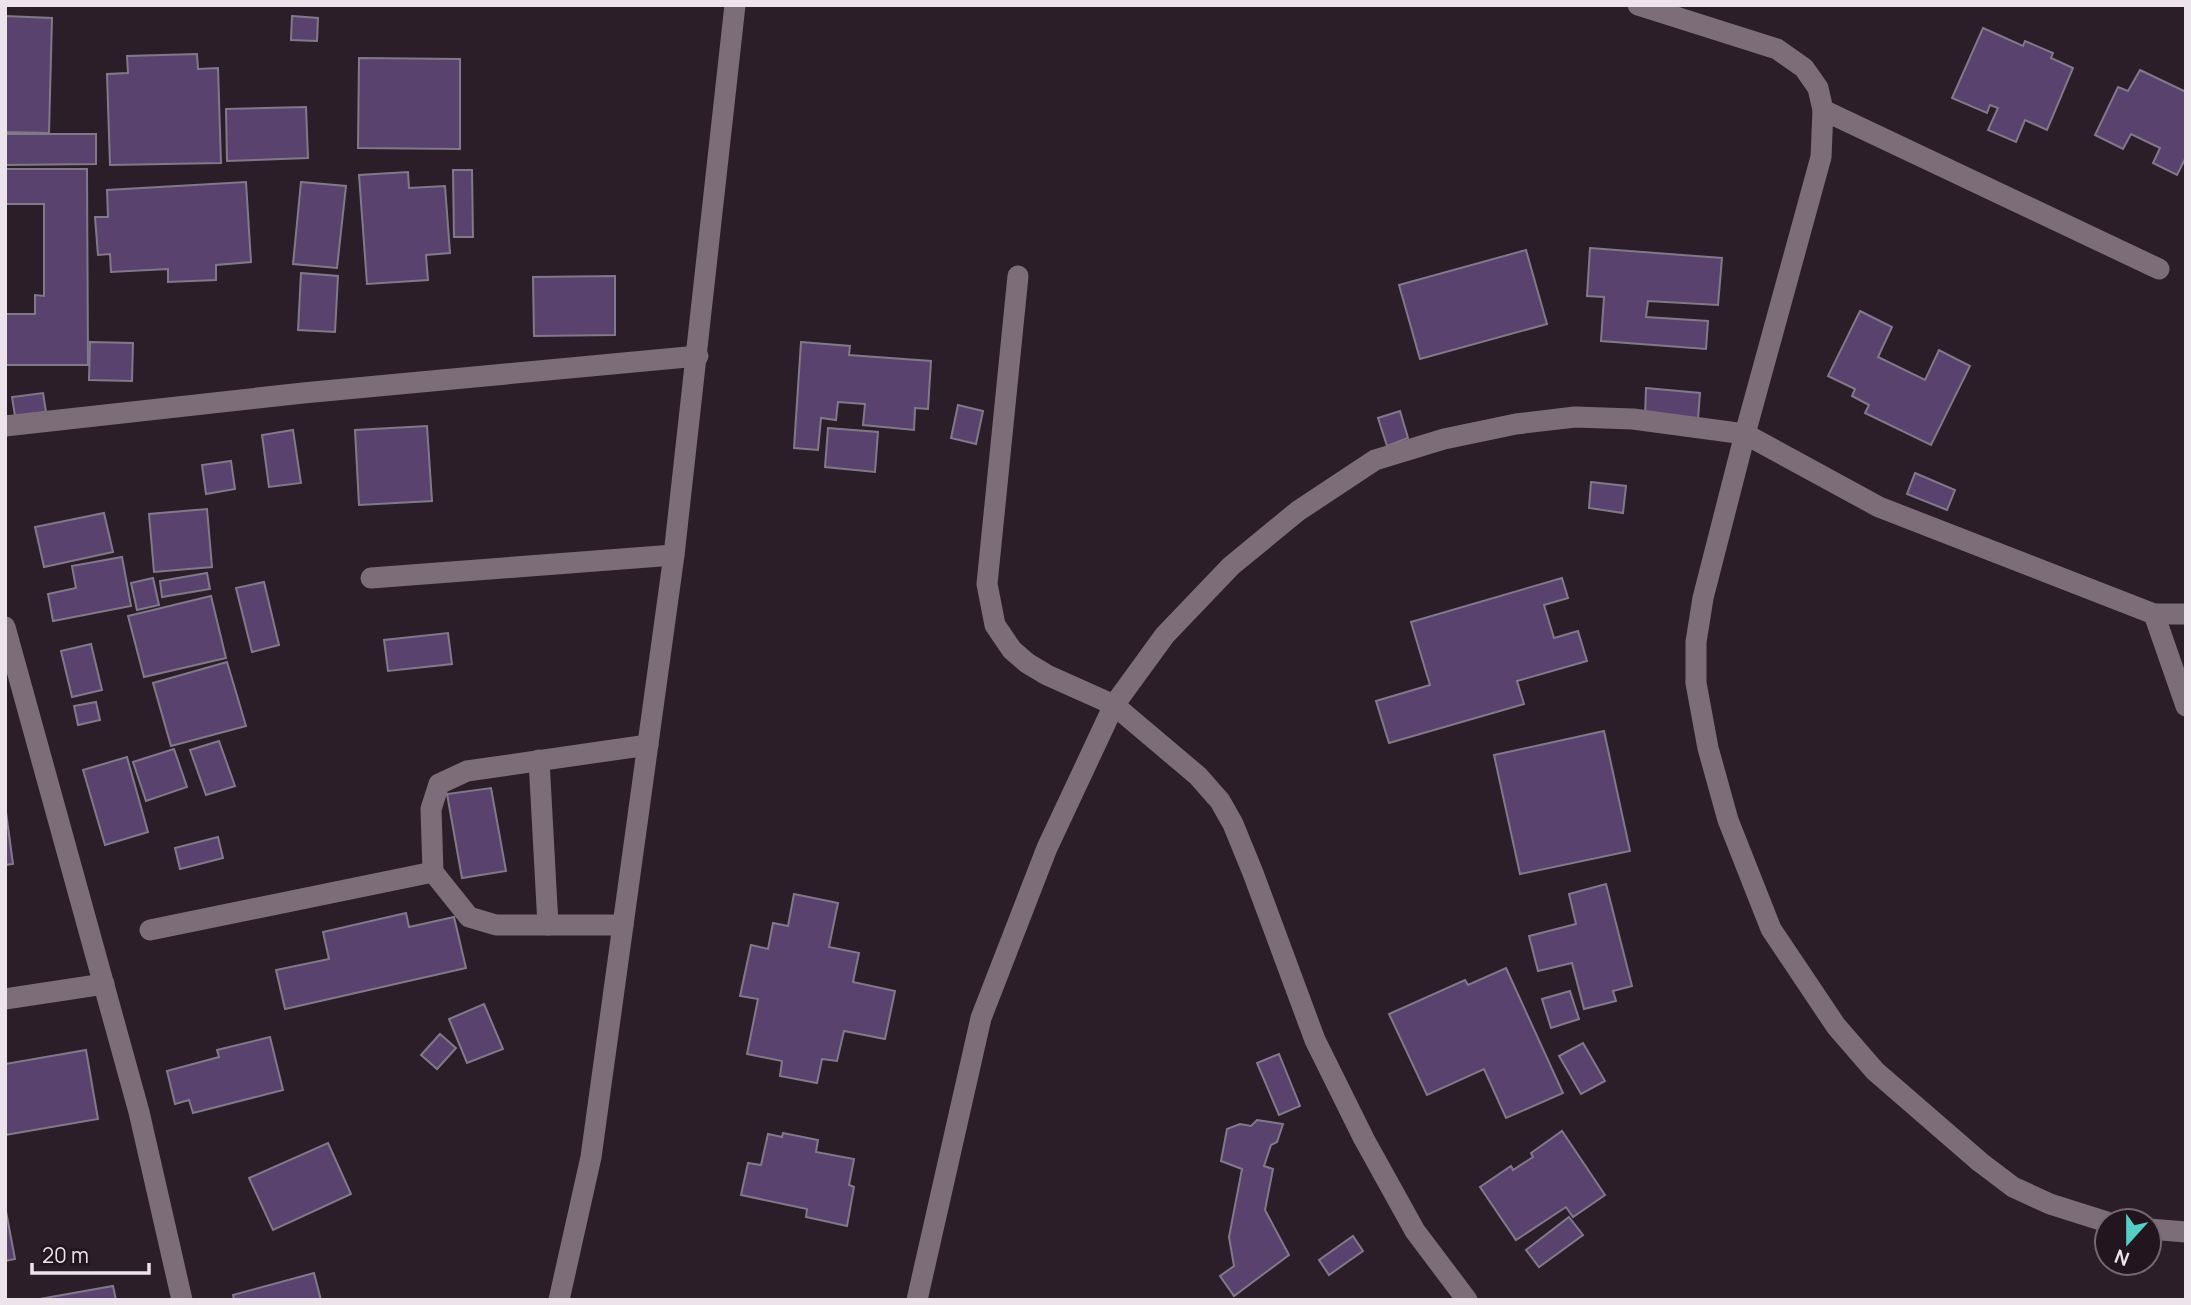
<svg xmlns="http://www.w3.org/2000/svg" width="2191" height="1305" viewBox="0 0 2191 1305" font-family="Manrope,sans-serif">
<style>
.building{fill:#59426d;stroke:#817989;stroke-width:2}
.lines{fill:none;stroke-linecap:round;stroke-linejoin:round}
.minor{stroke:#7d6d78;stroke-width:21}
</style>
<rect width="100%" height="100%" fill="#2c1e28"/>
<g class="building">
<path d="M5 16 52 18 49 133 5 132Z"/>
<path d="M292 16 318 18 317 41 291 40Z"/>
<path d="M1983 28 2023 46 2025 41 2053 53 2051 58 2073 68 2047 130 2025 120 2016 142 1988 130 1998 108 1990 105 1987 113 1952 98Z"/>
<path d="M197 54 198 69 218 68 221 163 110 165 107 74 128 73 127 56Z"/>
<path d="M359 58 460 59V149L358 148Z"/>
<path d="M2140 70 2186 92V157L2177 175 2153 163 2160 148 2131 134 2123 149 2095 135 2118 87 2128 91Z"/>
<path d="M306 107 308 158 227 161 226 109Z"/>
<path d="M5 134H96V164L5 165Z"/>
<path d="M5 169H87L88 365H5V314H35V295L44 296V204H5Z"/>
<path d="M453 170H472L473 237H454Z"/>
<path d="M408 172 409 188 445 186 450 253 426 255 428 280 367 284 359 175Z"/>
<path d="M246 182 251 262 216 265V280L168 282V269L111 272 110 254 98 255 95 217H108L107 190Z"/>
<path d="M301 182 346 186 337 268 293 264Z"/>
<path d="M1590 248 1722 258 1718 305 1648 301 1646 317 1708 321 1706 349 1601 341 1604 297 1587 296Z"/>
<path d="M1526 250 1547 324 1420 359 1399 285Z"/>
<path d="M301 273 338 276 335 332 298 330Z"/>
<path d="M615 276V335L534 336 533 277Z"/>
<path d="M1860 311 1892 327 1878 357 1925 380 1939 350 1970 366 1931 445 1865 413 1869 405 1852 396 1855 389 1828 376Z"/>
<path d="M90 342 133 343 132 381 89 380Z"/>
<path d="M801 342 850 346 849 355 931 361 928 409 915 408 914 430 863 425 865 404 838 402 836 420 821 418 818 450 794 448Z"/>
<path d="M1646 388 1700 393 1698 419 1645 415Z"/>
<path d="M43 393 46 412 15 416 12 397Z"/>
<path d="M958 405 983 411 976 444 951 438Z"/>
<path d="M1400 411 1408 438 1387 446 1378 418Z"/>
<path d="M427 426 432 501 359 505 355 430Z"/>
<path d="M828 428 878 432 875 472 825 467Z"/>
<path d="M293 430 301 483 269 487 262 435Z"/>
<path d="M231 461 235 489 206 494 202 465Z"/>
<path d="M1915 473 1955 490 1947 510 1907 494Z"/>
<path d="M1591 482 1626 486 1623 513 1589 508Z"/>
<path d="M207 509 212 567 154 572 149 514Z"/>
<path d="M104 513 113 552 44 567 35 527Z"/>
<path d="M122 557 131 606 53 621 48 594 76 588 72 566Z"/>
<path d="M207 573 210 589 162 597 160 581Z"/>
<path d="M153 578 159 605 137 610 131 583Z"/>
<path d="M1562 578 1568 598 1544 605 1554 638 1578 631 1587 661 1517 681 1524 704 1389 743 1376 701 1430 685 1411 622Z"/>
<path d="M264 582 279 645 252 652 236 588Z"/>
<path d="M211 596 226 658 144 677 128 616Z"/>
<path d="M448 633 452 664 388 671 384 640Z"/>
<path d="M91 644 102 690 72 697 61 651Z"/>
<path d="M227 662 246 726 171 746 153 683Z"/>
<path d="M96 702 100 720 78 725 74 706Z"/>
<path d="M1604 731 1630 851 1520 874 1494 755Z"/>
<path d="M219 741 235 786 206 795 190 750Z"/>
<path d="M174 749 187 787 146 801 133 762Z"/>
<path d="M127 757 148 832 105 845 83 770Z"/>
<path d="M491 788 506 871 462 878 447 794Z"/>
<path d="M5 805 13 864 5 865Z"/>
<path d="M218 837 223 858 180 869 175 848Z"/>
<path d="M1606 884 1632 986 1613 991 1616 1001 1584 1009 1572 963 1538 971 1529 936 1576 924 1569 894Z"/>
<path d="M794 894 838 903 829 947 859 953 853 982 895 991 885 1039 844 1031 837 1061 822 1059 817 1083 780 1076 782 1061 747 1054 758 999 740 996 751 945 768 949 773 923 788 926Z"/>
<path d="M406 913 409 927 454 917 466 968 285 1009 276 970 329 959 323 932Z"/>
<path d="M1506 968 1563 1093 1506 1118 1484 1069 1427 1095 1389 1014 1465 980 1468 985Z"/>
<path d="M1570 991 1579 1019 1551 1028 1542 999Z"/>
<path d="M484 1004 503 1049 467 1063 449 1019Z"/>
<path d="M440 1034 456 1048 437 1069 421 1055Z"/>
<path d="M270 1037 283 1090 193 1113 189 1100 175 1104 167 1071 219 1057 217 1050Z"/>
<path d="M1583 1043 1605 1081 1581 1094 1559 1056Z"/>
<path d="M86 1050 98 1119 5 1135V1064Z"/>
<path d="M1279 1054 1300 1106 1279 1115 1257 1063Z"/>
<path d="M1257 1120 1283 1124 1277 1142 1271 1145 1264 1166 1273 1169 1265 1210 1289 1255 1234 1296 1220 1276 1234 1266 1229 1237 1242 1169 1221 1161 1227 1129 1240 1124 1251 1126Z"/>
<path d="M1562 1131 1605 1195 1573 1217 1566 1207 1516 1240 1480 1187 1511 1166 1513 1170 1533 1157 1531 1153Z"/>
<path d="M783 1133 818 1140 816 1152 854 1159 849 1185 854 1187 847 1226 806 1217 807 1209 741 1195 748 1163 761 1165 768 1134 782 1137Z"/>
<path d="M328 1143 351 1194 273 1230 249 1178Z"/>
<path d="M5 1206 15 1259 5 1261Z"/>
<path d="M1569 1217 1583 1235 1539 1267 1526 1250Z"/>
<path d="M1353 1236 1363 1251 1329 1275 1319 1260Z"/>
<path d="M314 1273 321 1300H234L233 1295Z"/>
<path d="M113 1286 116 1300H34Z"/>
</g>
<g class="lines">
<g class="minor">
<path d="M1638 5 1777 49 1804 68 1818 88 1823 110 1821 157 1745 434 1703 598 1696 642V683L1708 748 1728 820 1771 929 1836 1026 1875 1071 1980 1162 2013 1187 2050 1204 2107 1222"/>
<path d="M1823 110 2159 269"/>
<path d="M1018 276 987 584 995 625 1012 650 1027 663 1047 675 1114 705 1198 776 1220 801 1233 824 1253 873 1315 1040 1364 1139 1415 1231 1467 1300"/>
<path d="M5 426 303 393 698 356"/>
<path d="M371 578 674 555"/>
<path d="M2154 614 2186 706"/>
<path d="M5 627 139 1112 182 1300"/>
<path d="M539 760 548 925"/>
<path d="M623 925H496L469 917 433 872 431 809 439 784 467 771 648 745"/>
<path d="M150 930 433 872"/>
<path d="M5 999 104 984"/>
<path d="M2149 1229 2186 1232"/>
<path d="M559 1300 591 1157 674 555 735 5"/>
<path d="M917 1300 981 1018 1047 848 1114 705 1165 635 1231 566 1298 511 1375 460 1444 439 1516 424 1575 417 1633 419 1745 434 1879 507 2154 614H2186"/>
</g>
</g>
<rect width="2191" height="1305" fill="none" stroke="#ede3ea" stroke-width="14"/>
<g transform="translate(2128 1242) rotate(201)"><circle r="33" fill="#22151e" stroke="#736770" stroke-width="2"/>
<path d="M0-5L12 26L0 18L-12 26Z" fill="#55cec5"/>
<text y="-10" font-size="19" font-weight="bold" text-anchor="middle" fill="#ede3ea">N</text>
</g>
<path d="M32 1263v10h117v-10" fill="none" stroke="#ede3ea" stroke-width="3.5"/>
<text x="42" y="1263" font-size="21" fill="#ede3ea" stroke="#22151e" stroke-width="5" paint-order="stroke">20 m</text>
</svg>
